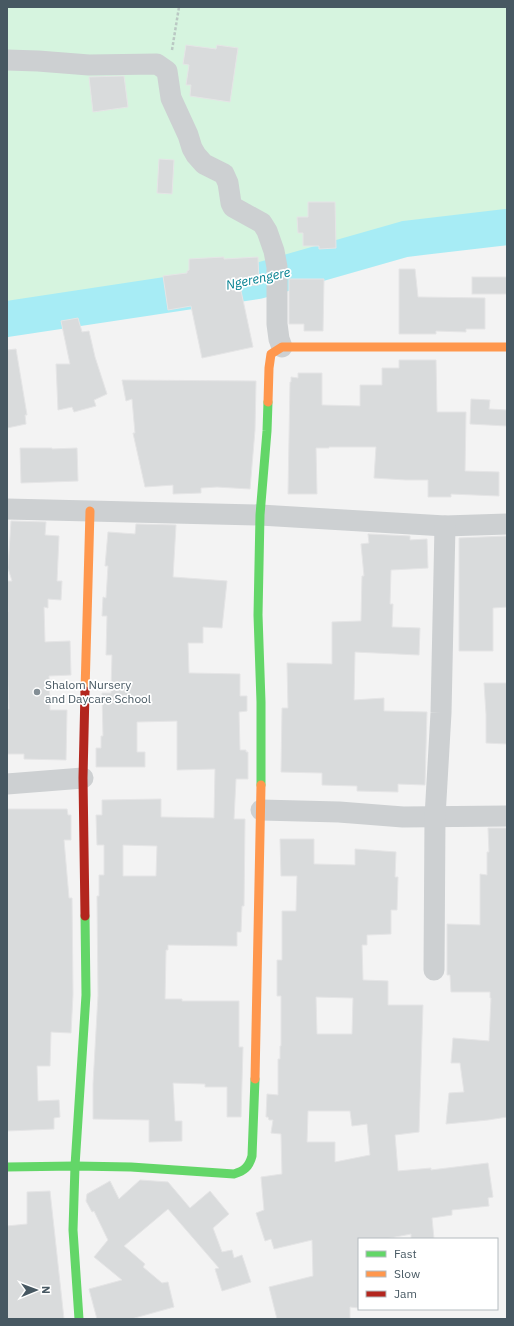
<svg xmlns="http://www.w3.org/2000/svg" width="514" height="1326" viewBox="0 0 514 1326" font-family="'IBM Plex Sans',sans-serif">
<style>
.green{fill:#d6f4df}
.lines{fill:none;stroke-linecap:round;stroke-linejoin:round}
.river{stroke:#a7ecf5;stroke-width:36}
.building{fill:#d9dbdc;stroke:#e5e5e6;fill-rule:evenodd}
.path{stroke:#bac8c3;stroke-width:2.5;stroke-dasharray:3 2;stroke-linecap:butt}
.street{stroke:#cdd0d2;stroke-width:21}
.fast{stroke:#63d668;stroke-width:9}
.slow{stroke:#ff974d;stroke-width:9}
.jam{stroke:#b3261e;stroke-width:9}
.poi-dot{fill:#838e95;stroke:#fff;stroke-width:1.5}
.labels{text-anchor:middle;stroke-width:3.5;stroke-linejoin:round;paint-order:stroke}
.poi-label{font-size:12px;fill:#475862;stroke:#fff;text-anchor:start}
.water-label{font-size:13px;font-style:italic;fill:#048191;stroke:#fff}
</style>
<rect width="100%" height="100%" fill="#f3f3f3"/>
<path class="green" d="M7 7H507V236L323 264 172 279 7 314Z"/>
<g class="lines">
<path class="river" d="M7 319 258 281 405 239 507 227"/>
</g>
<g class="building">
<path d="M186 45 216 49 217 45 238 48 230 102 190 96 191 85H186L189 65 183 64Z"/>
<path d="M124 76 128 107 93 112 89 77Z"/>
<path d="M159 159 174 160 172 194 157 193Z"/>
<path d="M308 202H335L336 248 319 249V246H303V233H298L297 217H308Z"/>
<path d="M224 257V259L258 257 259 285 240 286 253 347 202 358 191 306 168 310 163 276 187 273V271L189 270V259Z"/>
<path d="M399 269H415L418 297 485 298V329H466V332L436 331V334H399Z"/>
<rect x="472" y="277" width="35" height="17"/>
<path d="M289 279H324L323 331H304V324H289Z"/>
<path d="M78 318 82 332 89 331 95 357 107 394 94 400 96 406 74 412 72 407 58 410 56 364H70L61 321Z"/>
<path d="M16 349 27 415H25L26 424 7 428V350Z"/>
<path d="M399 360H436L437 412H466L465 471 499 472V496L451 494V497H428V480H406L374 478 376 447H329V448H316L317 494H288L290 382H291V377L298 378V373H322V405L360 406V385H382V368H399Z"/>
<path d="M122 380 256 381 255 430 250 489 217 487 201 488V493L173 494V485L145 487 133 433H135L132 399 126 401Z"/>
<path d="M471 399 490 400 489 409 507 410V426L470 424Z"/>
<path d="M20 448H52V449L77 448 78 481 21 483Z"/>
<path d="M11 521 46 522 45 535 59 536 57 581H62L61 600 48 599V608L44 607 45 642 70 641 71 675 49 676 50 710H67L66 760 24 759V754H7V709H9L7 660V612H8L7 581H12L8 568Z"/>
<path d="M136 524 176 525 173 577 227 581 222 628 203 627V643H188L189 673 240 674V696H247V711L239 712 240 750H246V752H248V779H236L234 819H245L244 906H242L241 932H237V946L168 945V950H166L165 999H182V1001H239V1047H243L241 1117H227V1087H205V1084L173 1083 175 1121H182V1141L149 1142V1120L93 1119V1084L98 995 97 896H99V875H104V845H97L96 815H102V800L161 799V817L214 818 215 769 177 770V721L137 722V752H145V767H96V748H101V736H103L102 693H111L112 655H106L107 616H102L103 597 106 598 108 566H105L108 532 135 534ZM123 845 157 846 156 876H123Z"/>
<path d="M368 534 410 536V540L427 539 428 568 391 570 390 604H393L392 627 420 628 419 655 355 652 354 700 384 698V711L427 712 425 785 398 784V792L357 791V786L322 785V773L281 772 282 708H288L287 663 332 664V622L361 621 362 576H364L361 544 369 543Z"/>
<path d="M507 536V607L493 608V651H459V538Z"/>
<path d="M484 683H507V744L486 743V714Z"/>
<path d="M7 809H67L68 815H71V840H64L69 898H72L73 995 71 1033 51 1032 50 1066H37L38 1101 59 1100 60 1117 54 1118V1129L7 1131Z"/>
<path d="M488 828H507V1117L488 1120 446 1124 449 1093 464 1092 460 1063H451L453 1038 489 1041 491 998H490V992H451L450 975H447V924L480 925V874L487 875V852H489Z"/>
<path d="M280 839H314V864L355 865V849L396 852 395 877H398L397 910H391V934L367 935V945H362L363 980 388 981V1005H423L419 1132 395 1135 398 1171 431 1168V1170L488 1163 493 1197 488 1198 489 1206 452 1210V1215L432 1218 434 1239H411V1234L385 1239H359V1308L350 1307V1319H277L269 1287 313 1276 312 1240 274 1249 271 1239 265 1241 256 1213 264 1210 261 1177 282 1174 281 1134 271 1133 273 1120H269L268 1117H266L267 1094 278 1095V1059H280V1046H281V996H277V960H282V911H296L297 876H281ZM316 997 353 998 352 1034H317ZM308 1111H350L352 1126 367 1124 370 1155 335 1162V1142H307Z"/>
<path d="M140 1180 168 1182 190 1208 210 1191 229 1214 213 1228 222 1252 232 1250 234 1258 242 1255 251 1282 222 1291 215 1269 219 1268 168 1209 124 1246 145 1264 143 1267 162 1283 168 1282 174 1307 131 1319H97L89 1289 122 1280 94 1257 108 1240 94 1211 92 1212 86 1201 87 1194 110 1181 119 1199Z"/>
<path d="M50 1191 64 1319H7V1226L27 1224V1192Z"/>
</g>
<g class="lines">
<path class="path" d="M172 50 179 7"/>
<g class="street">
<path d="M7 60 38 61 89 65 157 64 167 71 171 98 188 135 192 148 196 155 204 164 224 174 228 183 231 203 233 207 262 223 267 231 274 251 277 267V324L279 339 282 347"/>
<path d="M7 509 260 515 445 526 507 524"/>
<path d="M7 784 83 778"/>
<path d="M261 810 339 812 403 817 507 816"/>
<path d="M434 970 435 817 441 713 445 526"/>
</g>
<g class="fast">
<path d="M261 785V702L258 615 260 515 267 431 268 402"/>
<path d="M7 1167 75 1166 131 1167 234 1174C244 1171 249 1167 252 1156L255 1079"/>
<path d="M79 1319 73 1230 75 1166 86 995 85 916"/>
</g>
<g class="slow">
<path d="M268 402 269 368 271 354 282 347H507"/>
<path d="M85 691 90 511"/>
<path d="M255 1079 261 785"/>
</g>
<path class="jam" d="M85 916 83 778 85 691"/>
</g>
<circle class="poi-dot" cx="37" cy="692" r="4"/>
<g class="labels">
<g class="poi-label">
<text x="45" y="689">Shalom Nursery<tspan x="45" dy="14">and Daycare School</tspan></text>
</g>
<g class="water-label">
<text transform="translate(258 278) rotate(-12)" y="5">Ngerengere</text>
</g>
</g>
<rect width="514" height="1326" fill="none" stroke="#475862" stroke-width="16"/>
<rect x="358" y="1238" width="140" height="72" fill="#ffffff" stroke="#b5bcc0"/>
<rect x="366" y="1251" width="20" height="6" fill="#63d668" stroke="#b5bcc0"/>
<text x="394" y="1258" font-size="12" fill="#475862">Fast</text>
<rect x="366" y="1271" width="20" height="6" fill="#ff974d" stroke="#b5bcc0"/>
<text x="394" y="1278" font-size="12" fill="#475862">Slow</text>
<rect x="366" y="1291" width="20" height="6" fill="#b3261e" stroke="#b5bcc0"/>
<text x="394" y="1298" font-size="12" fill="#475862">Jam</text>
<g transform="translate(36 1290) rotate(89)" stroke="#ffffff" stroke-width="3" paint-order="stroke">
<path d="M0-3L7 15L0 10L-7 15Z" fill="#475862"/>
<text y="-6" font-size="11" font-weight="bold" text-anchor="middle" fill="#475862">N</text>
</g>
</svg>
